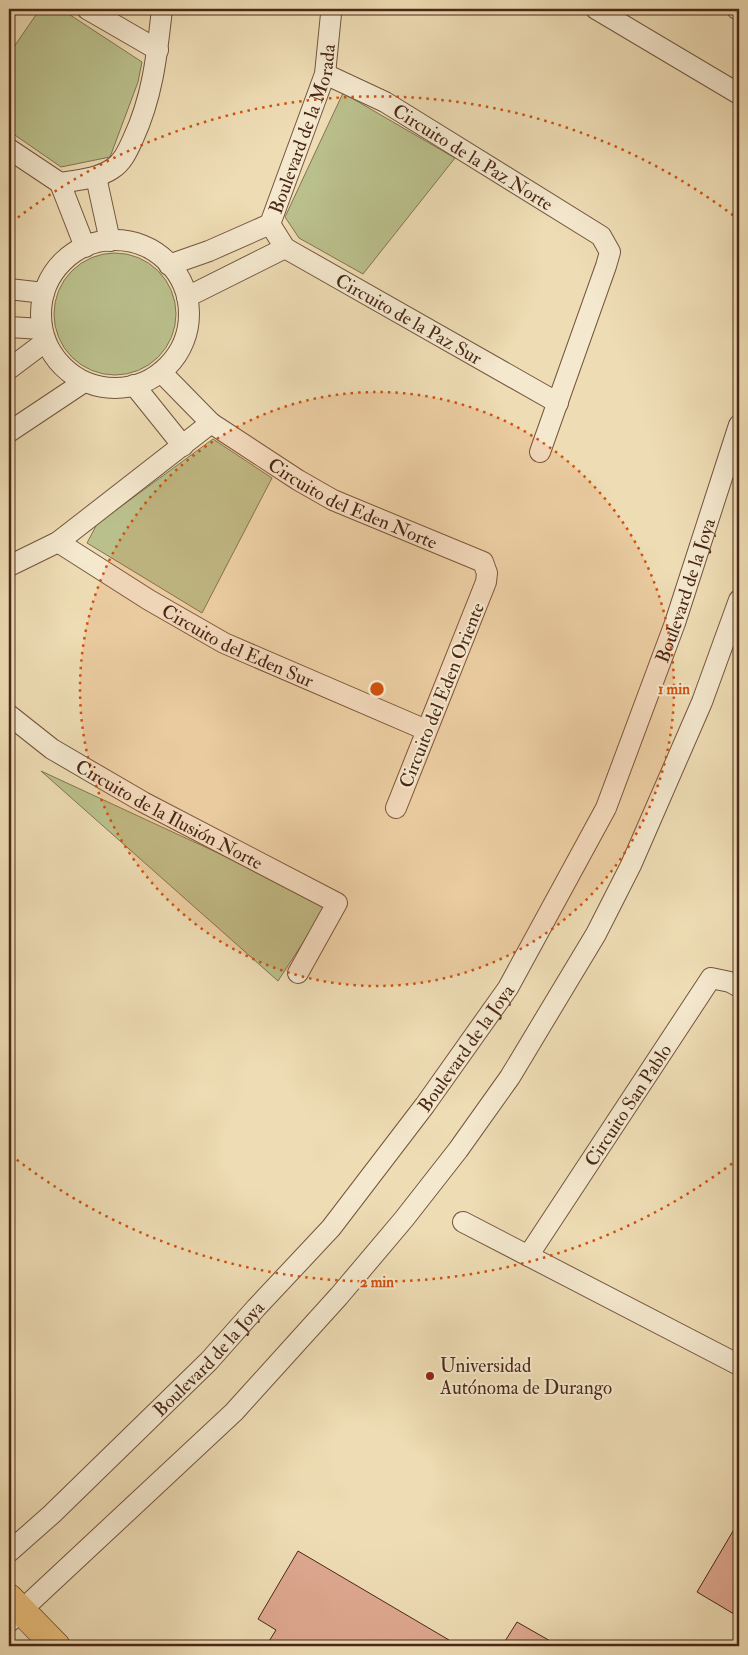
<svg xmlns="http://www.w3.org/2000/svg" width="748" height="1655" viewBox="0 0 748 1655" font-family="'IM FELL Double Pica',serif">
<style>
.green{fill:#bac08c;stroke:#827452}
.building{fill:#dea890;stroke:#4b2817}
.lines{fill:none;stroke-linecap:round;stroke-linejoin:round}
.minor-casing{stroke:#74553e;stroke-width:22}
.primary-casing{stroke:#4b2817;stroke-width:29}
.minor{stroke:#f4e8ce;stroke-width:20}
.primary{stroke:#e7be7a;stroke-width:28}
.ring{fill:none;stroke:#d0520e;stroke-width:2.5;stroke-dasharray:2.5 5}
.poi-dot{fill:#8f2418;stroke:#f4e8ce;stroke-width:2}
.labels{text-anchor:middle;stroke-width:4;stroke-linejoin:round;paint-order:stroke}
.street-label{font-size:19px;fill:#4b2817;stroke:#f4e8ce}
.poi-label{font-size:19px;fill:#4b2817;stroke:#f4e8ce;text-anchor:start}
.centre{fill:#d0520e;stroke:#f4e8ce;stroke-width:2.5}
.ring-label{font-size:15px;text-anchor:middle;font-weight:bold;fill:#d0520e;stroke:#f4e8ce;stroke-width:4;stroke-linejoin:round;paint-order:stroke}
</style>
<rect width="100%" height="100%" fill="#eedcb4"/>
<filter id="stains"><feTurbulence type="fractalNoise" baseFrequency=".004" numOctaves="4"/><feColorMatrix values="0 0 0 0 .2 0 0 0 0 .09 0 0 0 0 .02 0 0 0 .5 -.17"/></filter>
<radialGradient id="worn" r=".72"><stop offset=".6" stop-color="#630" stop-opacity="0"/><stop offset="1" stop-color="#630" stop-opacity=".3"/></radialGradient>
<g class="green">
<path d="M40 9H61L142 62 138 82 110 157 61 167 9 131V54Z"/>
<path d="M343 93 455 158 363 274 299 238 285 217Z"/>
<circle cx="115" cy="314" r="61"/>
<path d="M213 439 272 478 202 613 87 543 97 524Z"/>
<path d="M41 771 328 904 278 981Z"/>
</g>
<g class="building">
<path d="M739 1521V1617L697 1592Z"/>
<path d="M298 1551 449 1640 445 1646H266L276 1630 258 1619Z"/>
<path d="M517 1622 559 1646H502Z"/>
</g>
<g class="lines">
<g class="minor-casing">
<g id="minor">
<path d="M87 9 158 50"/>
<path d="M596 9 739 94"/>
<path d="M737 9 739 10"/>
<path id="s1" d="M325 74 385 102 601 236 610 252 606 266 540 452"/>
<path d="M9 149 60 183C77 180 97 179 112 169 123 162 128 150 133 139 153 96 157 54 162 9"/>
<path d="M96 177 110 241"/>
<path d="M60 183 85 247"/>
<path id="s2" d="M270 224 285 248 558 403"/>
<circle cx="115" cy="314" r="74"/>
<path id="s3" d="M169 265 209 251 270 224 325 74 331 14"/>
<path d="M9 289 44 293"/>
<path d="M187 297 285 248"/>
<path d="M9 327 42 329"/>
<path d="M9 369 45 342"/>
<path id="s4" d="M161 372 211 423 298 480 333 500 483 562 487 573 486 582 396 808"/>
<path d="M134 385 183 446"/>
<path d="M9 432 84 382"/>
<path id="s5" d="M58 542 149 600 224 643 426 730"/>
<path d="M9 566 58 542 211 423"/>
<path id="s6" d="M9 715 52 749 143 802 337 903 298 973"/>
<path d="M463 1222 739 1365"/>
<path id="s7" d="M528 1256 711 978 730 982 739 987"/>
<path id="s8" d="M9 1552 52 1514 209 1361 256 1308 331 1228 425 1105 508 988 606 808 675 623 739 425"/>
<path d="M9 1622 234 1412 339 1296 404 1219 458 1150 510 1077 596 934 631 865 702 702 739 600"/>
</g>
</g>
<g class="primary-casing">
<path id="primary" d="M9 1598 56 1646"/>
</g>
<use href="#minor" class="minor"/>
<use href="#primary" class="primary"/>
</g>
<circle cx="377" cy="689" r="297" fill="#d0520e" fill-opacity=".12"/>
<g class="ring">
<circle cx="377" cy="689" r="297"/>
<path d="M738 1159A593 593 0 0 1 12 1156M12 222A593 593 0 0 1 738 219"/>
</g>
<circle class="poi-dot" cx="430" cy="1376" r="5"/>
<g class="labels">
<g class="street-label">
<text dy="7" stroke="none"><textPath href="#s3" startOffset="210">Boulevard de la Morada</textPath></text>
<text dy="7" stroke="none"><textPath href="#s1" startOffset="170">Circuito de la Paz Norte</textPath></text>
<text dy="7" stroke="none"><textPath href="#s2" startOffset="171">Circuito de la Paz Sur</textPath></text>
<text dy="7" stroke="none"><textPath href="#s4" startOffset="235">Circuito del Eden Norte</textPath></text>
<text dy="7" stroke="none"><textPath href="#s8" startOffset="1192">Boulevard de la Joya</textPath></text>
<text dy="7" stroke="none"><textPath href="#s5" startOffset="208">Circuito del Eden Sur</textPath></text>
<text transform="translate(441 695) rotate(-68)" y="7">Circuito del Eden Oriente</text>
<text dy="7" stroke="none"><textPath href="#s6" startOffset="189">Circuito de la Ilusión Norte</textPath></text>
<text dy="7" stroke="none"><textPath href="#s8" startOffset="682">Boulevard de la Joya</textPath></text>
<text dy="7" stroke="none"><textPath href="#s7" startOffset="181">Circuito San Pablo</textPath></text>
<text dy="7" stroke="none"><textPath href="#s8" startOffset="278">Boulevard de la Joya</textPath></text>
</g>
<g class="poi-label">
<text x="440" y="1372">Universidad<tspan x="440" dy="22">Autónoma de Durango</tspan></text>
</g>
</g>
<circle cx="377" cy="689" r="8" class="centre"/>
<g class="ring-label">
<text x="674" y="694">1 min</text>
<text x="377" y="1287">2 min</text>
</g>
<rect width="748" height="1655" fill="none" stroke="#eedcb4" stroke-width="30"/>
<rect x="10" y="10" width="728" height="1635" fill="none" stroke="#4b2817" stroke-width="2.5"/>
<rect x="15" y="15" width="718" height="1625" fill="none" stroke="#4b2817"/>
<rect width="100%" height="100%" filter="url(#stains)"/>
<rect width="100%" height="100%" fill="url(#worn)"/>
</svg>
